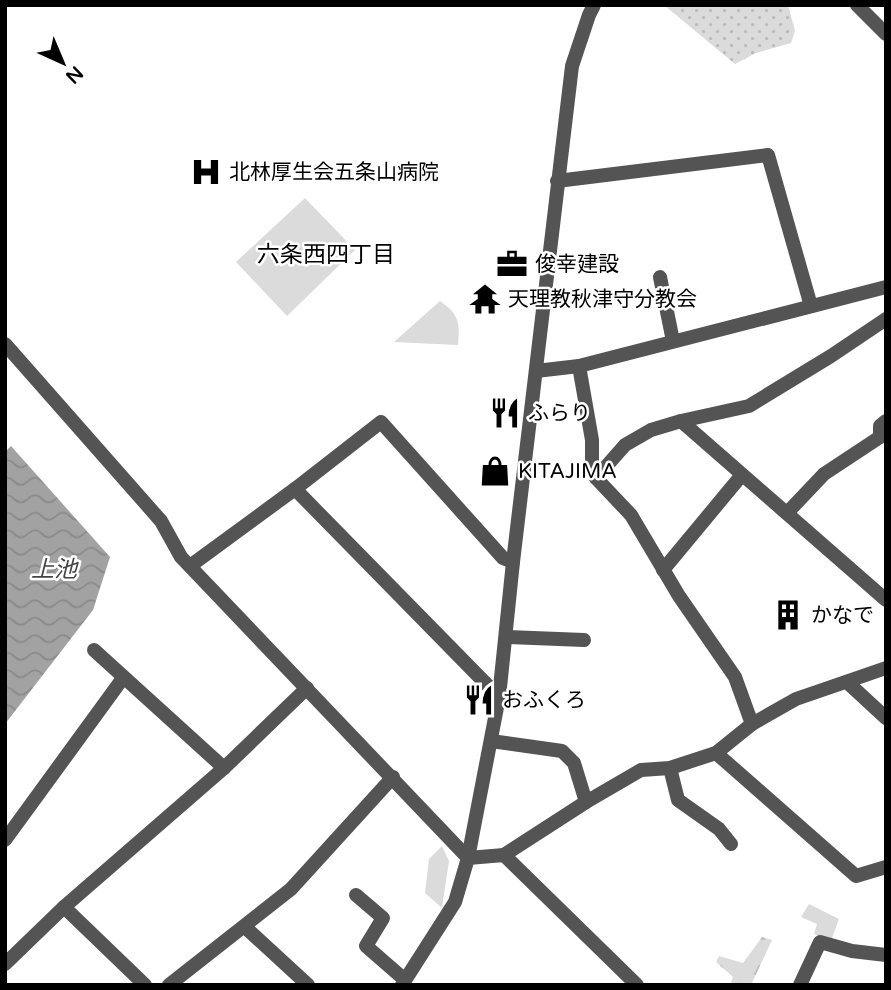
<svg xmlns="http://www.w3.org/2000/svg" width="891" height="990" viewBox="0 0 891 990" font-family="'Varela Round','Noto Sans JP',sans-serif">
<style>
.grass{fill:url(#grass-dots)}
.forest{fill:url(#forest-firs)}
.park{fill:#dbdbdb}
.water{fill:url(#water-waves)}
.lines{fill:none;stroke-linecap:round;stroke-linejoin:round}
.minor{stroke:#545454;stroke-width:14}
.tertiary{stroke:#545454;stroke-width:14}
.labels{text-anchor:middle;stroke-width:5;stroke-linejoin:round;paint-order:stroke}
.poi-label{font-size:21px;fill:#000;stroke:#fff;text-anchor:start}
.neighbourhood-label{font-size:23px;fill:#000;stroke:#fff}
.water-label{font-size:23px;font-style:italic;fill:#434343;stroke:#fff}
</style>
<defs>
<pattern id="grass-dots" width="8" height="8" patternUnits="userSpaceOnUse" patternTransform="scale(1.75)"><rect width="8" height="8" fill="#dbdbdb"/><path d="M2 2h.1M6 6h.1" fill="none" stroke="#bababa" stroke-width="1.8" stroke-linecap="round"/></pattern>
<pattern id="forest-firs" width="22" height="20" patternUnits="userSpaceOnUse" patternTransform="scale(1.75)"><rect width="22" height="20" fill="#dbdbdb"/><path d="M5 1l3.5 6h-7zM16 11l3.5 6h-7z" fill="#bababa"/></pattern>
<pattern id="water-waves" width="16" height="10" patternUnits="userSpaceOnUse" patternTransform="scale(1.75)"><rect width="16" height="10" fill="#a2a2a2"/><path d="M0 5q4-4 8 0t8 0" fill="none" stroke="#8a8a8a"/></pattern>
</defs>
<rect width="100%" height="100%" fill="#fff"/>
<path class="grass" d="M664 5H788L795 31 791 43 756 53 735 64Z"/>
<path class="forest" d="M762 937 772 940 751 985H730L733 977 716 962 719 956 743 963Z"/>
<g class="park">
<path d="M305 198 355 250 287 316 236 262Z"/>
<path d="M440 301C459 314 460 323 458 345L394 342Z"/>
<path d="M442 846 449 861 442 908 425 893 429 859Z"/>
<path d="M809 904 839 919 831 941 814 934 817 924 801 917Z"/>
</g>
<path class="water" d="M11 446 110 557 93 610 5 724V452Z"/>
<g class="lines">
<g class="minor">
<path d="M857 5 886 34"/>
<path d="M557 181 768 155 811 306"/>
<path d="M660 277 673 341"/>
<path d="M536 371 579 366 886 287"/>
<path d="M681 421 886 600"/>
<path d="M880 437V426L886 421"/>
<path d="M596 478 625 445 651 430 681 421 749 406 831 356 886 319"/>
<path d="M787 513 824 474 880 437"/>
<path d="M190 566 295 489"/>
<path d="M663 570 741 476"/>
<path d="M507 637 584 640"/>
<path d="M94 650 224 768"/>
<path d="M847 682 886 718"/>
<path d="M499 697 295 489 381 422 503 558 513 562"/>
<path d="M752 724 796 699 886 668"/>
<path d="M491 741 562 751 574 763 586 802 641 770 670 768 716 753 752 724 735 677 679 596 631 515 596 478 592 463V440L579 366"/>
<path d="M716 753 856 876 886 867"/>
<path d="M670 768 678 800 719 829 731 844"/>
<path d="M5 840 123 678"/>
<path d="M504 855 586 802"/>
<path d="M468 858 504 855 637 985"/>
<path d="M356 895 383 918 366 946 405 980"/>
<path d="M245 927 308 985"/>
<path d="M5 964 64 907"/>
<path d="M145 985 64 907 224 768 307 688"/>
<path d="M169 985 291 889 393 777"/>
<path d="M800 985 820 942 852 951 886 955"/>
</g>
<g class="tertiary">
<path d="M5 344 161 521 181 557 468 858"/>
<path d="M402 985 455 902 468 858 499 697 513 562 572 66 589 15 594 5"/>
</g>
</g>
<defs>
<g id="hospital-bare" transform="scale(2.415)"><path d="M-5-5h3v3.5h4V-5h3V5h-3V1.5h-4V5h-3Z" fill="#000" stroke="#fff" stroke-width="2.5" paint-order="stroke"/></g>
<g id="office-bare" transform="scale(2.415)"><path d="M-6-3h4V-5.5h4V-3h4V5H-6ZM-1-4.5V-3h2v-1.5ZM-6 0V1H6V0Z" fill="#000" stroke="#fff" stroke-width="2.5" paint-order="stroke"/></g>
<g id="temple-bare" transform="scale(2.415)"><path d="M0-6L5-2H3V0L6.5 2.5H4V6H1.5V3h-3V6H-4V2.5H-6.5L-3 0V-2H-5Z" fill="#000" stroke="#fff" stroke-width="2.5" paint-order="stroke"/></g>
<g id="restaurant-bare" transform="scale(2.415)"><path d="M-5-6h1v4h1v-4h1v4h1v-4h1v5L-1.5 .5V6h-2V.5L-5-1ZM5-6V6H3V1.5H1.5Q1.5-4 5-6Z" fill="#000" stroke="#fff" stroke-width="2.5" paint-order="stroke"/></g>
<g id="shop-bare" transform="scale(2.415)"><path d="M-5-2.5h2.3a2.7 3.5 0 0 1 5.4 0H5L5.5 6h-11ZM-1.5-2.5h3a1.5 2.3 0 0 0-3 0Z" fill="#000" stroke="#fff" stroke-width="2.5" paint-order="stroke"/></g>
<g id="building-bare" transform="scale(2.415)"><path d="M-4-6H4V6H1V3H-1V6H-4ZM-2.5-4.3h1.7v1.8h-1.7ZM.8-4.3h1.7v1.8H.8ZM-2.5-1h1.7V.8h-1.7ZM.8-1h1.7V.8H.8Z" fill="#000" stroke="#fff" stroke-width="2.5" paint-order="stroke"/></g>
</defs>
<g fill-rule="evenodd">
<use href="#hospital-bare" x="206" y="172"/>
<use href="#office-bare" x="512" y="264"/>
<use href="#temple-bare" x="485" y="299"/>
<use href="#restaurant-bare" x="505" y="413"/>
<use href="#shop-bare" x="495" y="471"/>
<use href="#building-bare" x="788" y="615"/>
<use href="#restaurant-bare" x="479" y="700"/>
</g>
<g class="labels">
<g class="poi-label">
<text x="229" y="179">北林厚生会五条山病院</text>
<text x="535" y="271">俊幸建設</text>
<text x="508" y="306">天理教秋津守分教会</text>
<text x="528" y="420">ふらり</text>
<text x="518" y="478">KITAJIMA</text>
<text x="811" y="622">かなで</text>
<text x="502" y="707">おふくろ</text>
</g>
<g class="neighbourhood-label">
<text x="326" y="262">六条西四丁目</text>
</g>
<g class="water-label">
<text x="54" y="577">上池</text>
</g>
</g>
<rect width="891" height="990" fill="none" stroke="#000000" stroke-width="14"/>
<g transform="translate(63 63) rotate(136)" stroke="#ffffff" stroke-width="5" paint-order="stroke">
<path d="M0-5L12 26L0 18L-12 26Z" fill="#000000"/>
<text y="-10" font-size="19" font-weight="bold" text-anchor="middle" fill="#000000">N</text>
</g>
</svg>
